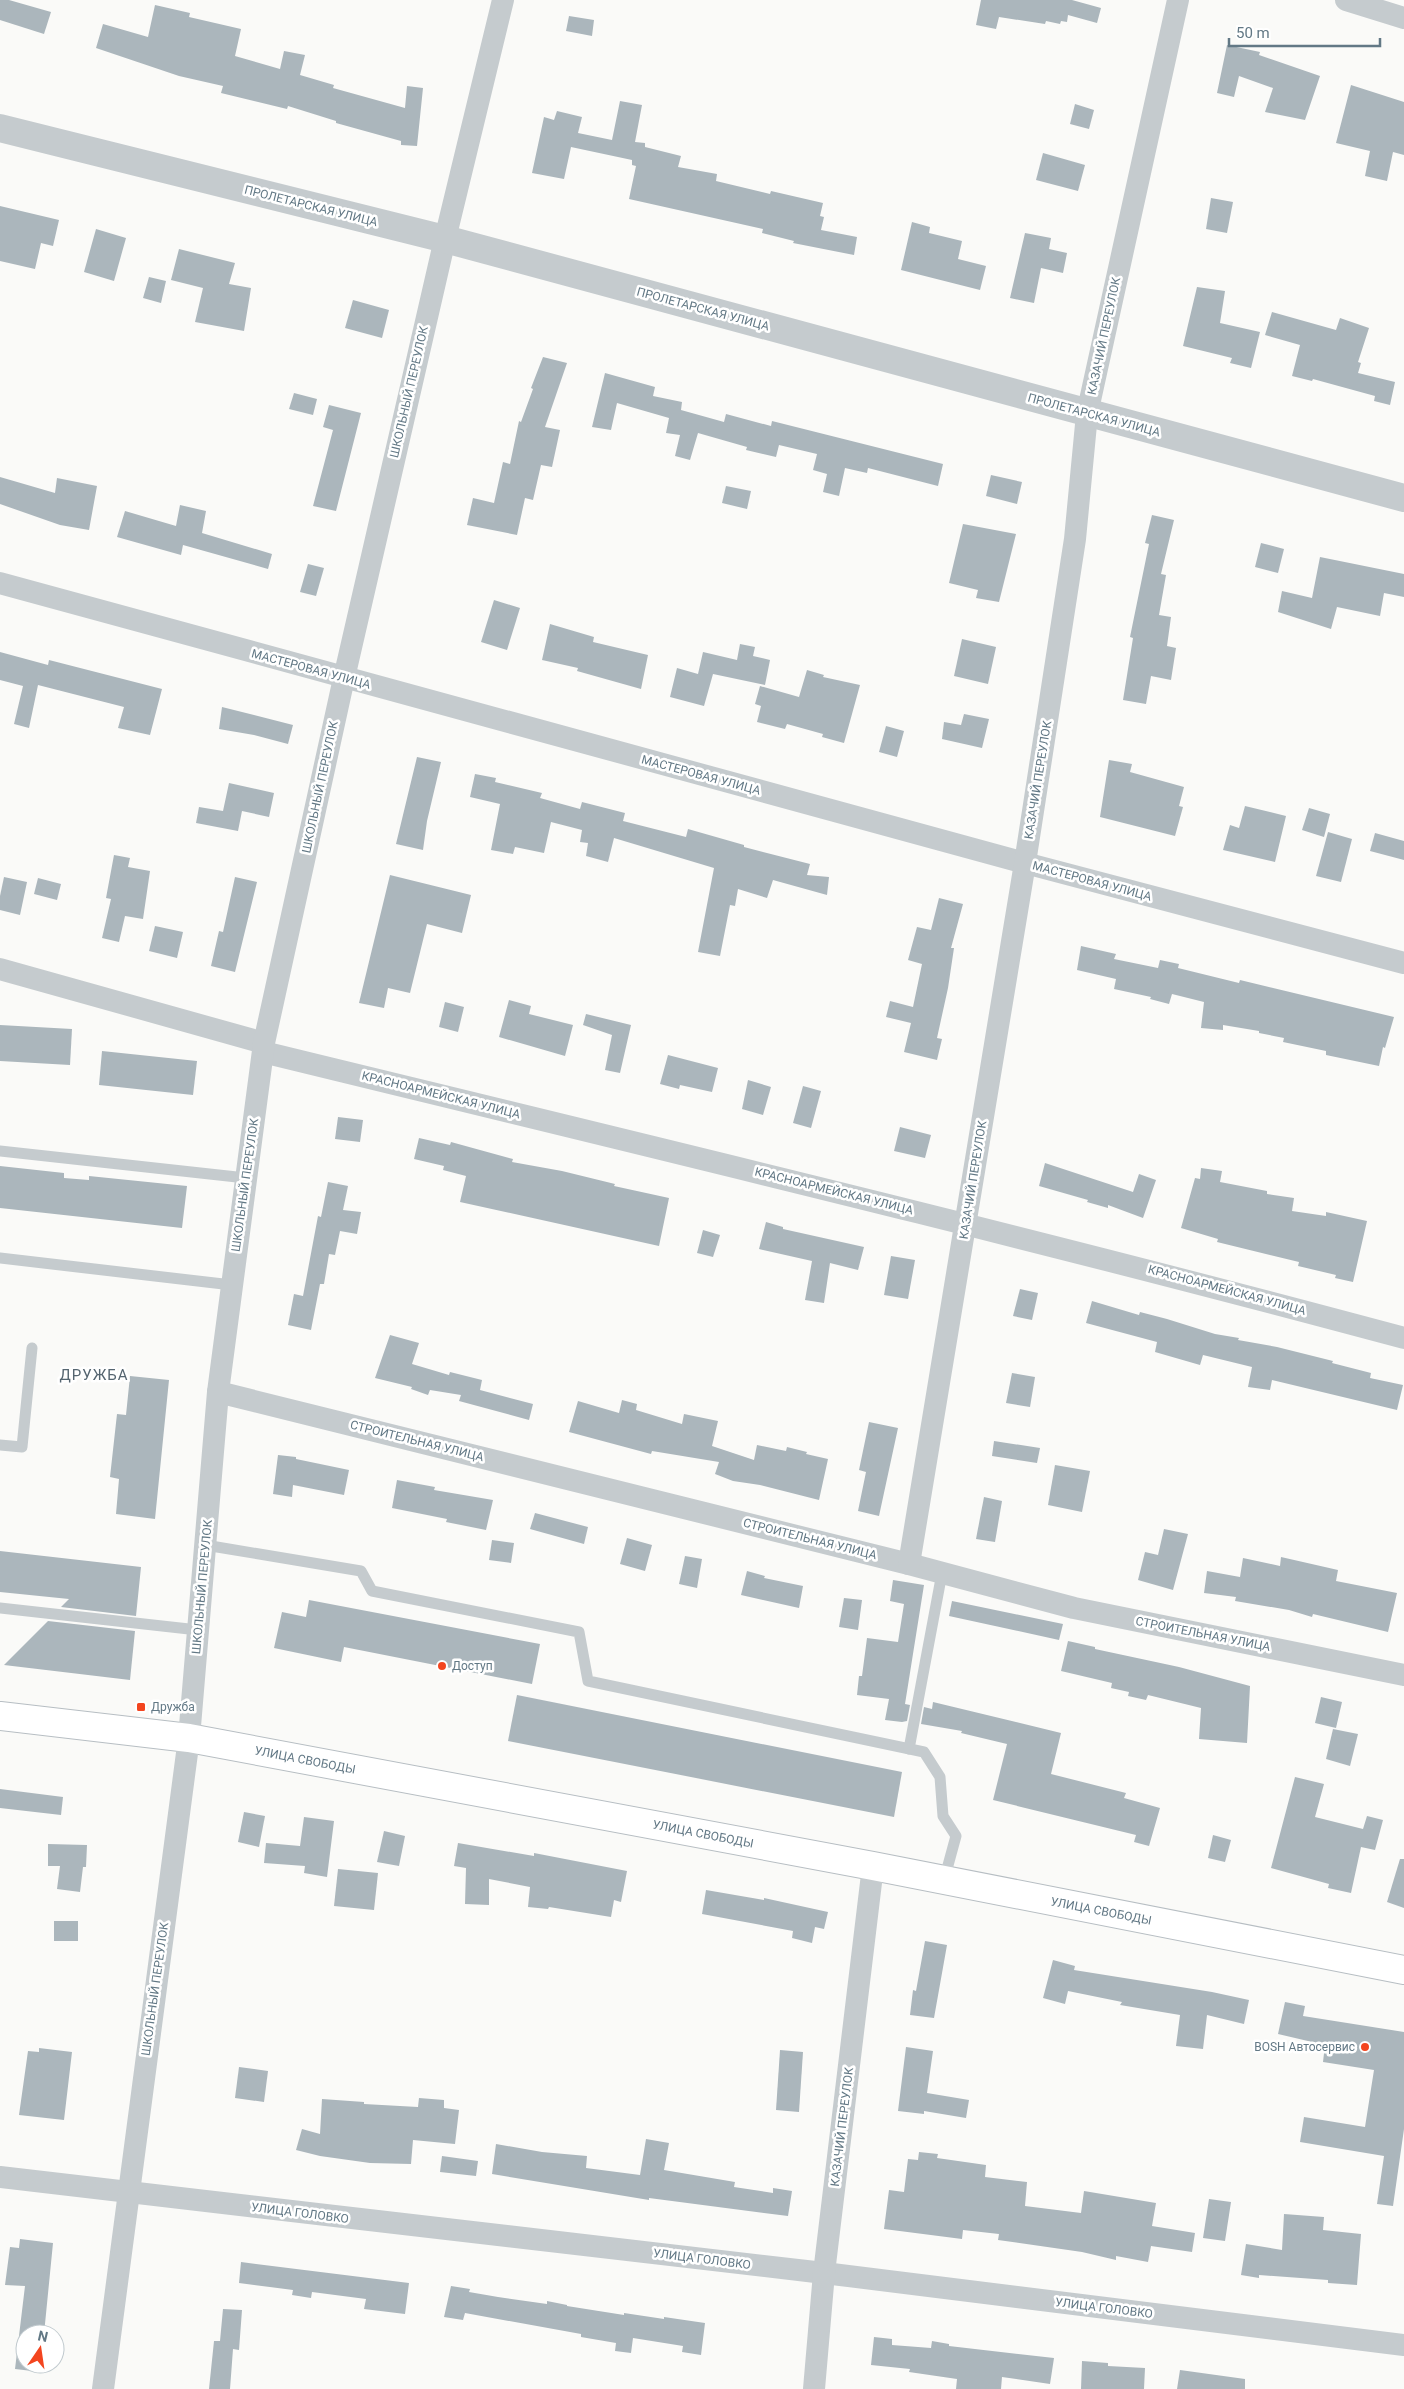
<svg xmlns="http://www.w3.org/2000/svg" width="1404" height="2389" viewBox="0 0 1404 2389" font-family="Roboto,sans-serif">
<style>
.building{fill:#abb6bc}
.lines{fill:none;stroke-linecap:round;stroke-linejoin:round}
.secondary-casing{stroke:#b7bec3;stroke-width:30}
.service{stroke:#c5cbce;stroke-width:11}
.minor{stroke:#c5cbce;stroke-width:22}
.tertiary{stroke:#c5cbce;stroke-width:28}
.secondary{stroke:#fff;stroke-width:28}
.poi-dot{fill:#f3451f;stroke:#fff;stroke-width:2}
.labels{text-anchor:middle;stroke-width:5;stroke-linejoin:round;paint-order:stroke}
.street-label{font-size:12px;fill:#627885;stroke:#fff}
.poi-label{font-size:12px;fill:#627885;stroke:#fff;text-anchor:start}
.quarter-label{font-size:15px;letter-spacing:1px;fill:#556570;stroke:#fff}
</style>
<rect width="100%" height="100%" fill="#fafaf8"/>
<g class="building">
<path d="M0 0H9L51 12 44 34 0 20Z"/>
<path d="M981 0H1072L1101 8 1097 23 1068 15 1067 22 1061 21 1060 24 1046 21 1045 24 999 17 996 29 976 25Z"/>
<path d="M155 5 190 13 189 17 241 29 235 56 280 69 284 51 305 55 300 75 334 85 333 88 405 108 407 86 423 88 417 146 401 145V141L336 123V121L288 106 287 109 221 93 223 86 179 76 96 48 103 24 148 37Z"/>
<path d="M569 16 594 20 592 36 566 31Z"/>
<path d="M1227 45 1260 52 1259 55 1320 76 1305 120 1265 112 1273 88 1239 76 1234 97 1217 93Z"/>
<path d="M1351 85 1404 102V155L1393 152 1387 181 1365 176 1370 151 1336 143Z"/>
<path d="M620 101 642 105 635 142 645 143V147L681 156 678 167 717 174 716 181 770 194 771 191 823 203 820 216 824 217 821 230 857 237 854 255 793 243 794 241 762 233 763 229 629 199 636 166 632 165V160L571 147 564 179 532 173 544 117 554 120 557 111 582 117 578 133 612 140Z"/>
<path d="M1075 104 1094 110 1089 129 1070 124Z"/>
<path d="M1043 153 1085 165 1078 191 1036 180Z"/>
<path d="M1211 198 1233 202 1227 233 1206 229Z"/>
<path d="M0 206 59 220 53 246 41 243 35 269 0 261Z"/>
<path d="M912 222 930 227 929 233 962 241 958 259 986 266 980 290 901 270Z"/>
<path d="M96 229 126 238 114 281 84 272Z"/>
<path d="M1025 233 1051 238 1049 249 1067 253 1063 273 1041 268 1034 303 1010 298Z"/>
<path d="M179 249 235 263 229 284 251 288 244 331 195 322 203 288 171 280Z"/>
<path d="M149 277 166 281 161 303 143 298Z"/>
<path d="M1197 287 1225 291 1220 323 1260 332 1251 368 1230 363 1232 358 1183 346Z"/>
<path d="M353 300 389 310 382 338 345 328Z"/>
<path d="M1272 312 1336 330 1340 318 1369 328 1358 362 1361 363 1358 373 1395 382 1390 405 1374 401 1375 396 1313 379 1312 381 1292 376 1300 345 1265 335Z"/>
<path d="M543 357 567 363 545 427 560 430 552 467 541 465 533 500 525 498 517 535 467 525 473 498 494 503 503 462 510 464 519 421 521 422 533 389 531 388Z"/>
<path d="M605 373 655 387 653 396 682 402 681 410 724 422 726 414 771 426 772 421 943 464 938 486 868 468 867 473 845 468 839 496 823 492 827 474 813 470 817 454 779 445 776 457 746 450 747 447 698 433 690 460 675 456 680 435 666 433 669 418 617 403 611 430 592 427Z"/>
<path d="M294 393 317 399 313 415 289 409Z"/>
<path d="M329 405 361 413 336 511 313 506 333 430 323 427Z"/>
<path d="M991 475 1022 482 1017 504 986 496Z"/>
<path d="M0 477 55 493 57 478 97 486 89 530 60 525 0 504Z"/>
<path d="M726 486 751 491 747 509 722 503Z"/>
<path d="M180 505 206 511 202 533 272 554 268 569 183 545 181 555 117 537 125 511 176 526Z"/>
<path d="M1152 515 1174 520 1161 574 1166 575 1159 615 1171 617 1167 646 1176 648 1171 680 1151 676 1146 704 1123 700 1133 638 1130 637 1149 544 1145 543Z"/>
<path d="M963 524 1016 534 999 602 976 598 978 590 949 583Z"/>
<path d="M1261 543 1284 549 1278 573 1255 567Z"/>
<path d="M1320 557 1404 574V597L1384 593 1380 616 1337 607 1331 629 1278 612 1282 591 1312 598Z"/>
<path d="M308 564 324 568 316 596 300 592Z"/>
<path d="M494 600 520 608 507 650 481 642Z"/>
<path d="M550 624 594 637 593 642 648 655 641 689 577 671 578 668 542 660Z"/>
<path d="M962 639 996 647 988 684 954 676Z"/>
<path d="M740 644 755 647 753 656 770 660 765 685 713 674 704 706 670 697 677 668 698 674 703 652 737 660Z"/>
<path d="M0 652 48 665 49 660 162 689 150 735 118 728 124 707 38 685 29 728 14 724 23 686 0 680Z"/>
<path d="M807 670 824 675 823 677 860 685 844 743 822 737 823 734 787 724 785 729 757 722 761 706 755 704 760 686 799 697Z"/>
<path d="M222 707 293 725 288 744 254 735 219 729Z"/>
<path d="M964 714 989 719 982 748 942 739 944 722 961 725Z"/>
<path d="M886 726 904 731 897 757 879 752Z"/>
<path d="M417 757 441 762 427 821 423 850 396 844Z"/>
<path d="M1109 760 1132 764 1130 772 1184 787 1179 806 1183 807 1175 836 1100 817Z"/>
<path d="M475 774 496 778 495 782 542 793 540 798 580 809 582 802 625 813 623 821 686 837 688 829 744 845V847L810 864 807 875 829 877 827 895 773 880 767 898 738 889 735 906 730 905 720 956 698 952 714 868 614 838 608 862 586 856 588 843 580 842 582 830 551 822 544 853 515 847 513 854 491 850 500 804 470 797Z"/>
<path d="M229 783 274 793 269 817 242 811 238 831 196 823 199 807 223 811Z"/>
<path d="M1245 806 1286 816 1275 862 1223 850 1230 825 1239 828Z"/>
<path d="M1309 808 1330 814 1324 837 1302 830Z"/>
<path d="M1328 832 1352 839 1341 882 1316 876Z"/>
<path d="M1375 833 1404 841V860L1370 851Z"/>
<path d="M114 855 130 858 128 867 150 871 143 919 125 916 119 942 102 938 111 899 106 898Z"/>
<path d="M390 875 471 895 462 933 427 924 410 993 388 988 384 1008 359 1003Z"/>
<path d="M4 877 27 882 20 915 0 910V896Z"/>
<path d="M235 877 257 882 235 972 211 966 219 931 223 932Z"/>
<path d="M38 878 61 884 57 900 34 894Z"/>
<path d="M939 898 963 904 951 948H954L948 988 937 1038 942 1039 937 1060 904 1052 911 1023 886 1017 890 1001 913 1007 922 964 908 960 917 927 931 930Z"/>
<path d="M155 926 183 932 177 958 149 951Z"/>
<path d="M1081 946 1116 954 1114 959 1158 968 1160 960 1179 964 1178 968 1239 983 1240 980 1394 1017 1385 1048 1383 1047 1379 1066 1326 1055V1051L1283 1042 1284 1038 1259 1033V1031L1223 1025V1030L1201 1028 1204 1002 1172 994 1169 1004 1150 999 1151 997 1114 989 1116 979 1077 970Z"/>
<path d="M509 1000 531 1006 529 1014 573 1025 565 1056 499 1037Z"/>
<path d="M445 1002 464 1007 458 1032 439 1027Z"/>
<path d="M586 1014 631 1025 620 1073 605 1070 612 1035 583 1025Z"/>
<path d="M0 1025 72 1029 70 1065 0 1061Z"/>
<path d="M102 1051 197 1061 193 1095 99 1085Z"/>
<path d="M668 1055 718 1068 712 1092 680 1085 679 1089 660 1084Z"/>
<path d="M748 1080 771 1087 763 1115 742 1109Z"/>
<path d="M803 1086 821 1091 811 1128 793 1123Z"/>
<path d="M338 1117 363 1120 360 1142 335 1139Z"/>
<path d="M900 1127 931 1135 925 1158 894 1151Z"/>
<path d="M419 1138 450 1145 451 1142 513 1159 512 1162 562 1171 615 1184 614 1186 669 1198 659 1246 460 1202 466 1176 443 1170 444 1166 414 1159Z"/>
<path d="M1045 1163 1133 1192 1139 1174 1156 1180 1143 1218 1108 1205V1208L1087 1202 1088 1200 1039 1186Z"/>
<path d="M0 1166 64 1173V1178L89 1180V1176L187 1186 182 1228 0 1208Z"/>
<path d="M1201 1168 1222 1171 1220 1182 1267 1191V1194L1294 1198 1292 1211 1326 1216V1212L1367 1221 1353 1282 1335 1278 1336 1275 1298 1266 1299 1262 1217 1242 1218 1239 1181 1228 1195 1178 1200 1179Z"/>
<path d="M328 1182 348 1186 343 1210 361 1212 357 1234 340 1231 335 1255 329 1254 324 1284H320L311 1330 288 1325 294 1294 303 1296 318 1216 321 1217Z"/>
<path d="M766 1222 783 1227V1229L864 1247 858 1270 830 1263 824 1303 805 1300 812 1261 759 1249Z"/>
<path d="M703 1230 720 1235 713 1257 697 1253Z"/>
<path d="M891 1256 915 1260 908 1299 884 1295Z"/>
<path d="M1020 1289 1038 1293 1032 1320 1013 1316Z"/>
<path d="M1092 1301 1139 1315 1140 1312 1167 1319 1215 1334 1239 1338 1238 1340 1277 1347 1333 1361 1332 1363 1371 1373 1370 1378 1403 1385 1397 1410 1272 1380 1270 1390 1248 1387 1252 1367 1203 1355 1200 1365 1155 1352 1157 1342 1086 1323Z"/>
<path d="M390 1335 419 1343 412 1364 449 1375 450 1372 482 1380 480 1390 533 1404 529 1420 459 1401 461 1395 430 1390 428 1395 411 1389 412 1387 375 1378Z"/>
<path d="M1012 1373 1035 1377 1030 1407 1006 1403Z"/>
<path d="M130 1376 169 1380 155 1519 116 1514 119 1479 110 1477 117 1414 126 1415Z"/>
<path d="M622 1400 637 1404 636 1410 682 1424 684 1414 718 1421 712 1446 754 1460 757 1445 786 1451 787 1447 807 1452 806 1454 828 1459 819 1500 760 1485 733 1481 715 1474 719 1462 652 1451 651 1454 569 1432 578 1401 619 1413Z"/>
<path d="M869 1422 898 1428 879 1516 858 1511 866 1472 859 1470Z"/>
<path d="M994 1441 1040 1448 1037 1463 992 1456Z"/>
<path d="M278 1455 296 1457V1459L349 1470 344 1495 293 1485 292 1497 273 1494Z"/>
<path d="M1055 1465 1090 1471 1082 1512 1048 1505Z"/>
<path d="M397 1480 435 1487 434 1490 493 1500 486 1530 446 1522 447 1519 392 1508Z"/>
<path d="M984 1497 1002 1501 995 1542 976 1539Z"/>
<path d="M535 1513 588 1527 584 1544 530 1529Z"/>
<path d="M1164 1529 1188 1534 1173 1590 1138 1580 1145 1552 1158 1555Z"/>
<path d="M627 1538 652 1545 645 1571 620 1564Z"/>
<path d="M492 1540 514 1543 511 1563 489 1560Z"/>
<path d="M0 1551 141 1567 136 1616 61 1607 69 1599 0 1592Z"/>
<path d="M685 1556 702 1559 697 1588 679 1584Z"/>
<path d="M1281 1557 1338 1570 1336 1581 1397 1593 1388 1632 1313 1614 1312 1617 1289 1610 1235 1601 1236 1597 1204 1593 1207 1571 1240 1577 1243 1558 1280 1566Z"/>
<path d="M747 1571 765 1576 764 1578 803 1586 799 1608 741 1595Z"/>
<path d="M893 1580 924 1585 905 1704 910 1705 907 1721 902 1722 885 1720 889 1699 857 1695 859 1676H862L867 1638 898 1642 904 1604 890 1601Z"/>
<path d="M844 1598 862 1600 858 1630 839 1627Z"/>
<path d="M309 1600 540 1644 532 1684 344 1647 341 1662 274 1648 282 1612 306 1617Z"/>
<path d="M952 1601 1063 1624 1059 1640 949 1616Z"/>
<path d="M48 1621 135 1631 130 1680 4 1665Z"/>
<path d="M1068 1641 1095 1647V1649L1179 1667 1250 1686 1247 1743 1199 1739 1201 1708 1148 1695 1146 1700 1128 1696 1129 1692 1111 1688 1112 1683 1061 1671Z"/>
<path d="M517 1695 902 1772 894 1817 508 1741Z"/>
<path d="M1321 1697 1342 1702 1336 1728 1315 1723Z"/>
<path d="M933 1702 1061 1733 1051 1774 1126 1793 1124 1798 1160 1808 1149 1846 1134 1842 1136 1835 993 1800 1007 1744 961 1733 962 1731 921 1724 924 1707 932 1709Z"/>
<path d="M1333 1729 1358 1734 1350 1766 1326 1759Z"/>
<path d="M1295 1777 1324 1784 1315 1817 1363 1829 1367 1816 1383 1820 1375 1850 1361 1847 1351 1893 1328 1888 1329 1884 1271 1868Z"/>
<path d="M0 1789 63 1797 61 1815 0 1808Z"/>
<path d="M244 1812 265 1816 259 1847 238 1842Z"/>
<path d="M304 1817 334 1821 327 1877 304 1873 305 1866 264 1863 266 1843 300 1846Z"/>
<path d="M384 1831 405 1836 399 1866 377 1862Z"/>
<path d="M1213 1835 1231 1840 1225 1862 1208 1858Z"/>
<path d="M458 1843 534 1856V1853L627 1871 621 1902 614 1900 611 1917 549 1907 548 1909 528 1907 530 1887 489 1879V1905L465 1904 466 1868 454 1866Z"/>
<path d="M48 1844 87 1845 86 1867H83L80 1892 57 1889 60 1866H48Z"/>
<path d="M1400 1859H1404V1908L1387 1902Z"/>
<path d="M338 1869 378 1873 374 1910 334 1906Z"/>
<path d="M706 1890 764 1900V1898L828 1912 824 1929 815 1927 812 1943 792 1938 793 1931 702 1914Z"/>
<rect x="54" y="1921" width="24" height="20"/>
<path d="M925 1941 947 1945 934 2018 910 2015 913 1990 916 1991Z"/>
<path d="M1053 1960 1075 1966 1074 1970 1212 1992 1249 2000 1244 2024 1207 2015 1203 2049 1176 2046 1180 2015 1120 2005 1122 2002 1068 1991 1065 2004 1043 1998Z"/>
<path d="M1285 2002 1305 2006 1303 2016 1404 2032V2129L1393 2206 1377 2204 1384 2156 1300 2142 1304 2117 1365 2127 1374 2070 1323 2062 1325 2045 1278 2034Z"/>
<path d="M906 2047 933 2051 927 2093 969 2100 966 2118 924 2111V2114L898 2111Z"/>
<path d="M39 2048 72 2052 64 2120 19 2115 28 2051 39 2052Z"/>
<path d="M780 2050 803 2052 799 2112 776 2110Z"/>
<path d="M239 2067 268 2071 264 2102 235 2098Z"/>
<path d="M419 2098 444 2100V2108L459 2110 455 2144 413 2140 411 2164 370 2163 320 2156 296 2150 302 2129 320 2134 322 2099 364 2102V2104L418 2107Z"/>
<path d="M646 2139 669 2143 664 2170 735 2182 734 2187 773 2193V2188L792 2191 788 2216 649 2198V2200L492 2174 496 2144 542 2152 587 2156 586 2168 640 2175Z"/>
<path d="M919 2152 938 2154 937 2158 986 2165 985 2177 1027 2182 1025 2206 1081 2213 1084 2191 1156 2203 1152 2226 1195 2233 1192 2252 1151 2246 1148 2262 1116 2256V2260L1082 2252 998 2240 999 2234 963 2230 962 2239 884 2229 889 2190 904 2192 908 2159 918 2160Z"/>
<path d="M442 2156 478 2161 476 2176 440 2172Z"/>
<path d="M1209 2199 1231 2202 1225 2241 1203 2238Z"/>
<path d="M1284 2214 1324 2217 1323 2230 1361 2234 1357 2285 1328 2283V2280L1259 2275V2278L1241 2275 1246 2244 1282 2250Z"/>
<path d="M20 2239 53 2243 44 2334H25V2364H41V2372L15 2369 25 2286 5 2285 10 2247 19 2248Z"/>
<path d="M241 2262 409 2283 405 2314 364 2309 366 2299 312 2292 311 2298 292 2295 293 2290 239 2283Z"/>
<path d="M451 2286 470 2289 469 2292 498 2297 547 2304V2301L567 2305V2306L624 2315V2313L664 2319V2317L705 2323 701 2355 682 2352 683 2346 633 2338 631 2353 615 2351 616 2343 581 2337V2334L465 2313 463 2320 444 2317Z"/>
<path d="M223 2309 242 2310 239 2350 233 2349 230 2389H209L214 2341H220Z"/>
<path d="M874 2337 892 2339V2345L931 2348 932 2341 949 2344V2346L1054 2358 1050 2384 1002 2377 1001 2389H956L957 2379 909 2372 910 2369 871 2365Z"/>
<path d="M1082 2361 1108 2363V2366L1145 2368 1144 2389H1081Z"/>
<path d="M1180 2370 1245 2379V2389H1177Z"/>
</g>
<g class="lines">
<g class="secondary-casing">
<path id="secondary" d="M0 1716 189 1738 873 1866 1404 1970"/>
</g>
<g class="service">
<path d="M0 1151 246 1178"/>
<path d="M0 1258 232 1285"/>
<path d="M0 1445 22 1447 32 1348"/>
<path d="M205 1545 361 1571 372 1591 579 1632 588 1681 924 1752 940 1777 943 1816 956 1836 944 1880"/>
<path d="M0 1608 198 1630"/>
<path d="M909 1749 942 1573"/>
</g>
<g class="minor">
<path d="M1346 0 1404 18"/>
<path d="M0 583 1025 863 1404 963"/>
<path d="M0 969 264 1043"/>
<path d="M263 1052C644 1145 1025 1236 1404 1338"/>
<path d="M218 1392 909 1564 1074 1608 1404 1675"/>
<path d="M909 1564 1025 863 1075 539 1087 414 1178 0"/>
<path d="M0 2177 824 2273 1404 2345"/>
<path d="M103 2389 189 1738 218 1392 264 1043 344 678 445 239 503 0"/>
<path d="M814 2389 824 2273 873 1866"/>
</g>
<path class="tertiary" d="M0 128 445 239 1404 498"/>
<use href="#secondary" class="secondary"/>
</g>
<g class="poi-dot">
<circle cx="442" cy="1666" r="5"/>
<rect x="136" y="1702" width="10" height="10" rx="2.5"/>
<circle cx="1365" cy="2047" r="5"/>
</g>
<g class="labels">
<g class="street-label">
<text transform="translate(311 206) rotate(14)" y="4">ПРОЛЕТАРСКАЯ УЛИЦА</text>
<text transform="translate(703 309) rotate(15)" y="4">ПРОЛЕТАРСКАЯ УЛИЦА</text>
<text transform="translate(1104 336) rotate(-78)" y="4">КАЗАЧИЙ ПЕРЕУЛОК</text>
<text transform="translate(409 392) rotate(-77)" y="4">ШКОЛЬНЫЙ ПЕРЕУЛОК</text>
<text transform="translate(1094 415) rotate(15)" y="4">ПРОЛЕТАРСКАЯ УЛИЦА</text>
<text transform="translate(311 669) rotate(15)" y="4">МАСТЕРОВАЯ УЛИЦА</text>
<text transform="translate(701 775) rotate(15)" y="4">МАСТЕРОВАЯ УЛИЦА</text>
<text transform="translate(1038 780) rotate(-81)" y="4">КАЗАЧИЙ ПЕРЕУЛОК</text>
<text transform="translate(320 787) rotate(-78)" y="4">ШКОЛЬНЫЙ ПЕРЕУЛОК</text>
<text transform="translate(1092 881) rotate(15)" y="4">МАСТЕРОВАЯ УЛИЦА</text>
<text transform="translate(441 1095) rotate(14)" y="4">КРАСНОАРМЕЙСКАЯ УЛИЦА</text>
<text transform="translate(973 1180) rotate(-81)" y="4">КАЗАЧИЙ ПЕРЕУЛОК</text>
<text transform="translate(245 1185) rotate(-82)" y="4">ШКОЛЬНЫЙ ПЕРЕУЛОК</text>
<text transform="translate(834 1191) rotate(14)" y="4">КРАСНОАРМЕЙСКАЯ УЛИЦА</text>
<text transform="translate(1227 1290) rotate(15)" y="4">КРАСНОАРМЕЙСКАЯ УЛИЦА</text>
<text transform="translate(417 1441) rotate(14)" y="4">СТРОИТЕЛЬНАЯ УЛИЦА</text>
<text transform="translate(810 1539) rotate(14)" y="4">СТРОИТЕЛЬНАЯ УЛИЦА</text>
<text transform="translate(202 1587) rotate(-85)" y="4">ШКОЛЬНЫЙ ПЕРЕУЛОК</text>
<text transform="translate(1203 1634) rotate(11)" y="4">СТРОИТЕЛЬНАЯ УЛИЦА</text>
<text transform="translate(305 1760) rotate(11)" y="4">УЛИЦА СВОБОДЫ</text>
<text transform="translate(703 1834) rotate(11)" y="4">УЛИЦА СВОБОДЫ</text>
<text transform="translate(1101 1911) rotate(11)" y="4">УЛИЦА СВОБОДЫ</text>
<text transform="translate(155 1989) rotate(-82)" y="4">ШКОЛЬНЫЙ ПЕРЕУЛОК</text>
<text transform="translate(842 2127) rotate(-83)" y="4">КАЗАЧИЙ ПЕРЕУЛОК</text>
<text transform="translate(300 2213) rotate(7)" y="4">УЛИЦА ГОЛОВКО</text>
<text transform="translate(702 2259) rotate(7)" y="4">УЛИЦА ГОЛОВКО</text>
<text transform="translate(1104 2308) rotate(7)" y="4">УЛИЦА ГОЛОВКО</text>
</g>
<g class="poi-label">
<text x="452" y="1670">Доступ</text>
<text x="151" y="1711">Дружба</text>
<text x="1355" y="2051" text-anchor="end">BOSH Автосервис</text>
</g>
<g class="quarter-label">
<text x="94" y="1380">ДРУЖБА</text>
</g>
</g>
<g transform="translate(40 2349) rotate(13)"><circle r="24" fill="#ffffff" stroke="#c0c9ce"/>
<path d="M0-4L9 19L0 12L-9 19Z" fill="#f3451f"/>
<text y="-8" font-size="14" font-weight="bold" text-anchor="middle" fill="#627885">N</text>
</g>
<path d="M1229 38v8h151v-8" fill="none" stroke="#627885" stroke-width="2.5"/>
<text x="1236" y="38" font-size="15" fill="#627885" stroke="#ffffff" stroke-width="4" paint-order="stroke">50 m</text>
</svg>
